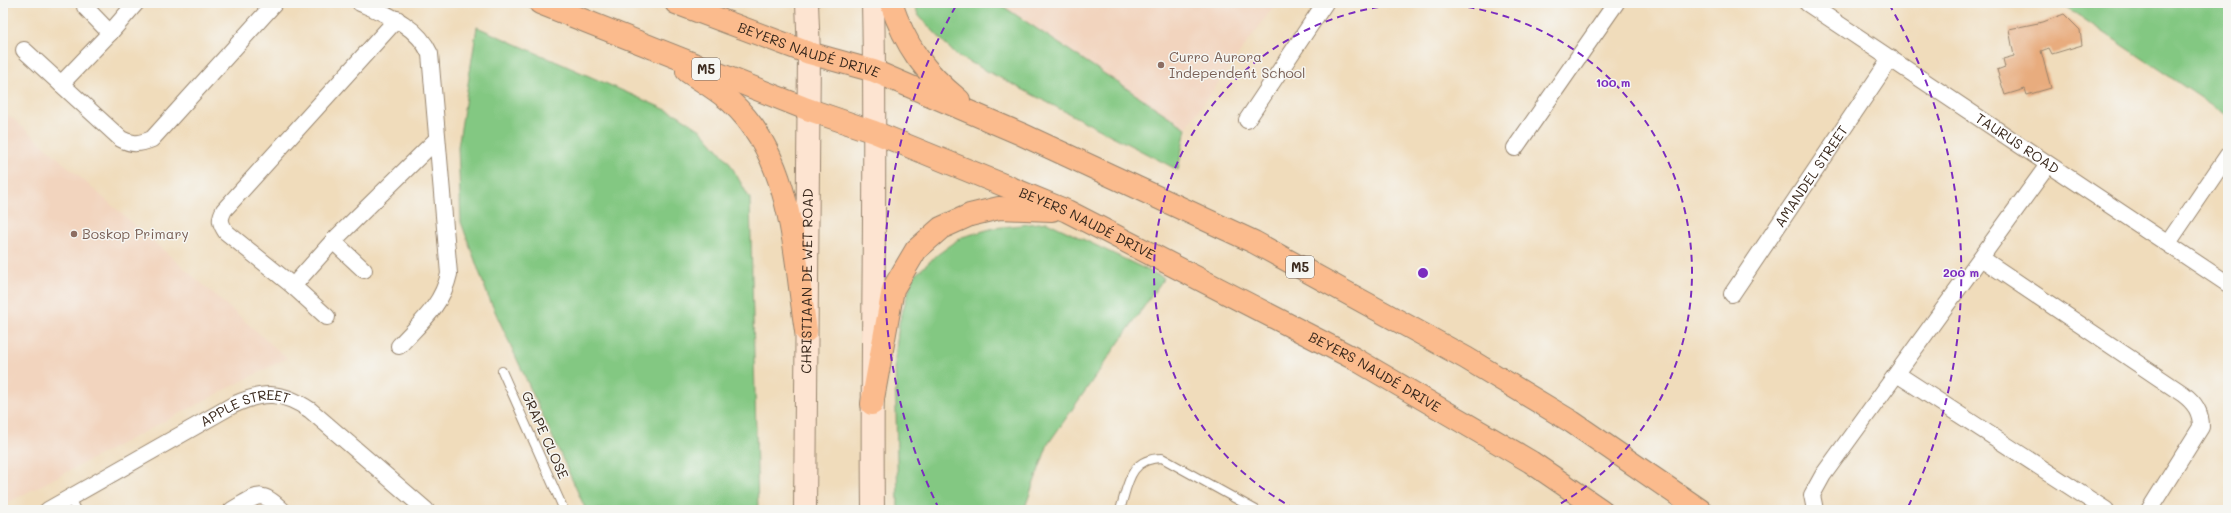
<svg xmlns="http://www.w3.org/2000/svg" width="2231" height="513" viewBox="0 0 2231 513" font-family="Mali,sans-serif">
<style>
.built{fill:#f2d4be}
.green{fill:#83c882;stroke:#5f7950}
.building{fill:#e8ac7e}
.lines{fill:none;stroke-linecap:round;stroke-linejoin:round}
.service-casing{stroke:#96836c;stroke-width:10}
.minor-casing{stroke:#96836c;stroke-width:18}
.secondary-casing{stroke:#96836c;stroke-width:24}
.primary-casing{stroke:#96836c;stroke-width:24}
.service{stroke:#fff;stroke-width:8}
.minor{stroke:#fff;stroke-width:16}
.secondary{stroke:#fde4d1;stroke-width:22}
.primary{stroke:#fbbb8d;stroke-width:22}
.ring{fill:none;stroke:#7b2cbf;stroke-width:2;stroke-dasharray:7 5}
.education-dot{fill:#8d6e63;stroke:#f6f6f2;stroke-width:1.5}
.labels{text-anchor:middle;stroke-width:3;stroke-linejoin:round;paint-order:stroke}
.shield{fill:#f6f6f2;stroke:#73675e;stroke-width:1}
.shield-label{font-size:13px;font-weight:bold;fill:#3b2a1e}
.street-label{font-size:14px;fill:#3b2a1e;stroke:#f6f6f2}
.education-label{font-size:14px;fill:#785e54;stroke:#f6f6f2;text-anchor:start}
.centre{fill:#7b2cbf;stroke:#f6f6f2;stroke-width:2}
.ring-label{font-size:12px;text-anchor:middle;font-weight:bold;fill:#7b2cbf;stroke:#f6f6f2;stroke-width:3;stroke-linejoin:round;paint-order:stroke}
</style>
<rect width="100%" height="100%" fill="#f6f6f2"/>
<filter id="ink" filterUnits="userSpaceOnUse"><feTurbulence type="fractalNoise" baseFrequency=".025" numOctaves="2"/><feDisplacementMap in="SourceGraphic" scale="8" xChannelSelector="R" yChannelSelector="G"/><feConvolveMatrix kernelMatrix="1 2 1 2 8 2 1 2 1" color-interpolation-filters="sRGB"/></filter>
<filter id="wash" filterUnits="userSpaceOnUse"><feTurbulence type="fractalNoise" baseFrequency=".012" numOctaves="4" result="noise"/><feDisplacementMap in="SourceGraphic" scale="16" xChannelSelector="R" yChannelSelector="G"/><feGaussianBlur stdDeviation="0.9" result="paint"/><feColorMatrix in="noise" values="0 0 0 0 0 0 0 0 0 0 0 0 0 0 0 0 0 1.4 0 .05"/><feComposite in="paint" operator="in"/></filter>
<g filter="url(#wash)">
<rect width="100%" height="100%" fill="#f0dcbb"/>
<g class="built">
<path d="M998 3H1276L1186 128Z"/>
<path d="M3 110 287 358 3 505Z"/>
</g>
<g class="green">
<path d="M913 3H998L1186 128 1178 170 956 55 919 16Z"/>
<path d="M2060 3H2228V116Z"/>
<path d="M477 27 678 115 702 131 729 162 750 199 758 510H586L488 296 461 222 458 147Z"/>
<path d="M1047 222 1164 278 1048 444 1024 510H898L895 359 899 323 913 277 937 255 962 237 994 228Z"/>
</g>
<g id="blocks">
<path class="building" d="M2064 14 2080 30 2082 45 2052 54 2049 48 2041 51 2051 88 2027 95 2025 89 2005 95 1997 70 2005 67 2003 59 2014 56 2009 29 2043 22Z"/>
</g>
</g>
<g filter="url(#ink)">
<use href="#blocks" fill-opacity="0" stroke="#96836c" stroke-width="1"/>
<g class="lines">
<g class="service-casing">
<g id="service">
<path d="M502 371 564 510"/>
<path d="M70 498 76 510"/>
<path d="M1120 510C1128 485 1129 458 1162 458L1256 510"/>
</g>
</g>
<g class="minor-casing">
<g id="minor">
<path d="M136 3 110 33 61 84 121 139C132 145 140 144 152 139L275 3"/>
<path d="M360 3C388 15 417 25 430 54L449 274C442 306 420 323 399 346"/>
<path id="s1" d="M1807 3 2228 284"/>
<path d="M85 7 110 33"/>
<path d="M24 50 61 84"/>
<path d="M1247 120 1325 3"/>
<path d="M1515 148 1616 3"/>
<path d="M333 241 364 270"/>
<path d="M2168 243 2228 155"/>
<path d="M1981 258 2183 394C2195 403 2201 412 2201 427L2149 510"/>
<path d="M293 286 333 241 437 139"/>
<path id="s2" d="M1732 294 1891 58"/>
<path d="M327 317 293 286 226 232C220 223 219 219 224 210L397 19"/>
<path d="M1897 374 2106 510"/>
<path id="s3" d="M48 510 233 405C263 391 282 391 310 410L426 510"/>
<path d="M232 510C257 496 260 488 282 510"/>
<path d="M1815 510 1812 495 1823 475 2048 165"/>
</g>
</g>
<g class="secondary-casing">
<g id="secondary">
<path d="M873 3C877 172 871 341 873 510"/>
<path id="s4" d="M805 510 809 53 807 3"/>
</g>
</g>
<g class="primary-casing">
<g id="primary">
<path id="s5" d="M540 3 807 109 874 132 1067 211 1355 359 1531 462 1601 510"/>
<path id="s6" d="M676 3 809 53 874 71 1021 134 1254 242 1466 358 1572 422 1700 510"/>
<path d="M891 3C905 45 924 72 959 100"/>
<path d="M687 71C702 81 718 90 731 102 793 158 794 255 806 331"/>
<path d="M872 404 893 289 916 250 941 228 970 215 999 208 1052 210"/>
</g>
</g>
<use href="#service" class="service"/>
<use href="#minor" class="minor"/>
<use href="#secondary" class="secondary"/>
<use href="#primary" class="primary"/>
</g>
</g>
<g class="ring">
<path d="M1295 509A269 269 0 1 1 1551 509"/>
<path d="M939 509A538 538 0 0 1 957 4M1889 4A538 538 0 0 1 1907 509"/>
</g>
<g class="education-dot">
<circle cx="1161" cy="65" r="4"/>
<circle cx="74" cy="234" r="4"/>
</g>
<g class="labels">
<g class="shield">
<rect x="692" y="58" width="28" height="22" rx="3"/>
<rect x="1286" y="256" width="28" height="22" rx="3"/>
</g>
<g class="shield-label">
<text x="706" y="74">M5</text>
<text x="1300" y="272">M5</text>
</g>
<g class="street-label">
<text dy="5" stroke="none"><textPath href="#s6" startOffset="141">BEYERS NAUDÉ DRIVE</textPath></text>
<text dy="5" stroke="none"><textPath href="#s1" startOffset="253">TAURUS ROAD</textPath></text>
<text dy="5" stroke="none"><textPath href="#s2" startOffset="142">AMANDEL STREET</textPath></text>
<text dy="5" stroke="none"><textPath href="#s5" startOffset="590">BEYERS NAUDÉ DRIVE</textPath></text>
<text dy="5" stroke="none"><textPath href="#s4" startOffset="229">CHRISTIAAN DE WET ROAD</textPath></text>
<text dy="5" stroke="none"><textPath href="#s5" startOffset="914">BEYERS NAUDÉ DRIVE</textPath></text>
<text dy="5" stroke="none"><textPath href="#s3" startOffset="224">APPLE STREET</textPath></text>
<text transform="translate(545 435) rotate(66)" y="5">GRAPE CLOSE</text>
</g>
<g class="education-label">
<text x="1169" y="62">Curro Aurora<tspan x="1169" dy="16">Independent School</tspan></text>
<text x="82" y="239">Boskop Primary</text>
</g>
</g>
<circle cx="1423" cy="273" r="6" class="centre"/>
<g class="ring-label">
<text x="1613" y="87">100 m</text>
<text x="1961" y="277">200 m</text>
</g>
<rect width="2231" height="513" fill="none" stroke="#f6f6f2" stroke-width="16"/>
</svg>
